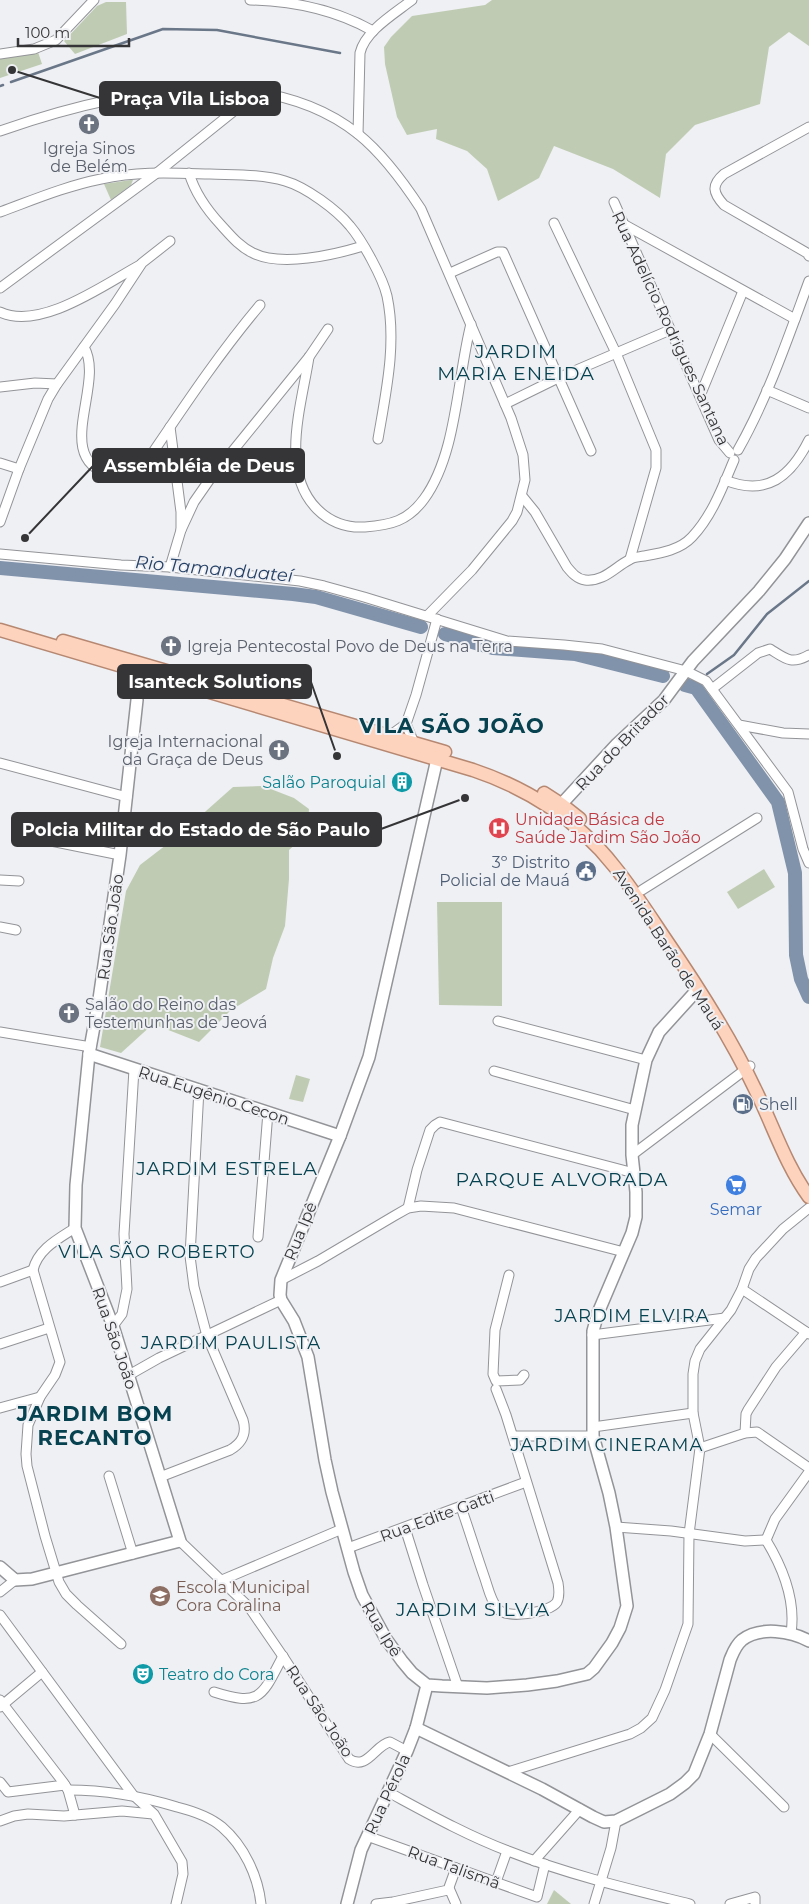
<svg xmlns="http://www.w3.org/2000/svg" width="809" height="1904" viewBox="0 0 809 1904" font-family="Montserrat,sans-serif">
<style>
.green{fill:#bfccb3}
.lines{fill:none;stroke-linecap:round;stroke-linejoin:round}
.stream{stroke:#6a7788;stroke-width:2.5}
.river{stroke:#8193ab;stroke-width:14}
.street-casing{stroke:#939498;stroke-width:11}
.secondary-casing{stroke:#939498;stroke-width:14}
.primary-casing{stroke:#b68872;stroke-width:15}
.street{stroke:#fff;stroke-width:9}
.secondary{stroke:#fff;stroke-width:11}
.primary{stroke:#fdd3be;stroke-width:12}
.labels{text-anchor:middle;stroke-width:4;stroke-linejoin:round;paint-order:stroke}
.worship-label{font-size:16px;fill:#5b616d;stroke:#eff0f4;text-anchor:start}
.street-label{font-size:16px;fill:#353537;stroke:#eff0f4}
.culture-label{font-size:16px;fill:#0d838f;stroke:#eff0f4;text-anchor:end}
.health-label{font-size:16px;fill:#be3a42;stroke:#eff0f4;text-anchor:start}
.service-label{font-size:16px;fill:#4e5e75;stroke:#eff0f4;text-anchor:end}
.shop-label{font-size:16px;fill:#366cbe;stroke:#eff0f4}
.education-label{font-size:16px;fill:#785e54;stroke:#eff0f4;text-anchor:start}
.water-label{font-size:18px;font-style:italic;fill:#264166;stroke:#eff0f4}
.neighbourhood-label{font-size:18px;letter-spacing:1px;fill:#064250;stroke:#eff0f4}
.quarter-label{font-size:19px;letter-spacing:1px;fill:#064250;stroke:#eff0f4}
.district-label{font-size:21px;font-weight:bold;letter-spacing:1px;fill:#064250;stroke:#eff0f4}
.leader{fill:none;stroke:#353537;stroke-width:2}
.callout-dot{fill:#353537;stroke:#eff0f4;stroke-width:2}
.callout{fill:#353537;stroke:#353537;stroke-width:2}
.callout-label{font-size:18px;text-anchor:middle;font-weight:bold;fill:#fff}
</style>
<rect width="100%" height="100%" fill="#eff0f4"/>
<g class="green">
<path d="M492 0H809V46L789 32 769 47 760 104 695 125 666 154 660 198 613 169 554 146 539 178 498 201 487 169 467 151 436 139 437 129 407 135 397 117 385 64 384 47 391 37 412 16 485 5Z"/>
<path d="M106 2H126L127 34 75 54 64 41 97 6Z"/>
<path d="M38 52 42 64 0 78V58Z"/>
<path d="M131 180H133L131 185 111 200 104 184Z"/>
<path d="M263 786 294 798 309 809 307 834 289 850V879L285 926 273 958 266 989 231 1010 199 1042 153 1024 121 1053 100 1047 126 891 140 865 179 835 233 787Z"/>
<path d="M764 869 775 887 738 909 727 892Z"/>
<path d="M437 902H502V1006L439 1005Z"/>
<path d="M296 1075 310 1079 303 1102 289 1099Z"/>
<path d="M554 1890 571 1904H547Z"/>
</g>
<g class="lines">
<g class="stream">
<path d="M11 82 163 29 217 30 340 53"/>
<path d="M0 86 3 85"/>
<path d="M707 674 734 655 767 614 809 581"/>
</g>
<g class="river">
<path d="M0 568 293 594 316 597 421 627"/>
<path d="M445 634 493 648 575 654 663 676"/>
<path d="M685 685 696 688 778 802 795 873 796 955 801 979 809 997"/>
</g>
<g class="street-casing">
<g id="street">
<path d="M250 0C294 1 334 9 373 31"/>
<path d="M0 54 34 49 56 40 94 0"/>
<path d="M809 127 724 174C711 185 713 193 724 205L807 253 809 256"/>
<path d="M0 131C106 94 261 57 358 134 383 154 404 183 421 209L511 418 523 455 525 480 517 512 512 521 472 570 427 616"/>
<path d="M358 134 360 53C365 31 394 14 412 0"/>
<path d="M189 173C195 193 207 210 221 225 231 236 240 247 253 253 281 267 334 255 363 246"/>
<path d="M614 202 719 440 730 453"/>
<path d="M0 212C33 200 66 186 101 179 139 171 171 173 210 174 235 175 261 174 285 181 306 187 337 210 350 226 362 240 383 278 387 296 397 343 386 392 378 439"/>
<path d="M554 223 616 353 656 450V468L630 559"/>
<path d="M625 225 795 319"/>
<path d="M450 273 497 252H503L591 451"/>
<path d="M0 288 158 172 234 111 249 103 273 98"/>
<path d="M0 312C41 331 105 284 140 265"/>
<path d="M84 347C106 384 50 460 112 475 126 478 133 476 143 467 181 411 217 356 260 305"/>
<path d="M309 357C302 404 279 471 317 509 330 522 347 528 365 527 391 525 408 521 424 499 457 454 457 378 471 324"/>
<path d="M0 387 35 383 57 384"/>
<path d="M767 390 809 408"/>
<path d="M700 396 743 291"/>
<path d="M505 404 558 378 670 330"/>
<path d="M170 427 181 512V530L170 567"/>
<path d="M738 450C768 397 788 338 809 281"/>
<path d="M0 463 19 469"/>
<path d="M725 480C767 497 791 476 809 440"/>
<path d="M522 496 535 512 567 567C572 573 577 579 585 580 604 582 615 567 629 560 633 557 639 557 644 556 661 553 680 550 692 537 712 516 723 486 734 460"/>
<path d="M0 522 19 469 48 399 57 384 115 304 142 263 170 241"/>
<path d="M181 530 194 502 210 479 309 357 328 329"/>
<path d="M0 554 121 565 170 567 300 581 324 586 364 597 507 641 564 645 602 649 686 671 706 681 788 792 803 849 809 863"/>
<path d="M128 669 136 695"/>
<path d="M712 689 758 653 770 649C786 659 791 665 809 655"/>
<path d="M137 700 144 668"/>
<path d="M406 724 414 743"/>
<path d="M739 725 783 733 809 734"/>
<path d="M388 737 406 724 416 695 437 619"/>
<path d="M0 763 127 797"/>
<path d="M46 840 120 855"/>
<path d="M0 880 19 881"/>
<path d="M642 890 757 818"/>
<path d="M0 927 16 930"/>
<path d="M498 1021 646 1060"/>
<path d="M0 1032 91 1047"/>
<path d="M494 1071 635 1110"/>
<path d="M632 1155 750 1066"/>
<path d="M408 1208 417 1170 430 1130 435 1125 440 1122 634 1173"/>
<path d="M75 1228C58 1239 38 1249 33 1270L60 1362 55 1375 40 1397 28 1425 26 1454 27 1466 45 1536 59 1582 66 1594 77 1605 121 1644"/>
<path d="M258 1237 268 1112"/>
<path d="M509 1275 495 1330 493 1374 496 1381 520 1380 524 1375"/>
<path d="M281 1280 318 1261 394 1216 408 1208 421 1206 454 1208 624 1252"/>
<path d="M0 1282 33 1270"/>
<path d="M742 1289 809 1334"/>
<path d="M113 1326 122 1314 127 1289 124 1234 134 1069"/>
<path d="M592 1335 725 1318"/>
<path d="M0 1344 49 1328"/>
<path d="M129 1375 159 1358 281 1300"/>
<path d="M0 1408 40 1397"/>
<path d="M593 1427 693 1413"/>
<path d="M745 1433 746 1414 748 1410 776 1367 806 1332"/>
<path d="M513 1436H593"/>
<path d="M700 1448 745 1433 757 1432 809 1468"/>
<path d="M109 1476 133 1554"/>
<path d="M160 1477 230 1450C242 1443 247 1434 243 1420L207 1336 194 1287 190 1256 199 1089"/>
<path d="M461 1507C469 1530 476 1553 484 1576 488 1587 490 1599 497 1608 505 1620 550 1613 557 1602 560 1596 559 1589 558 1583L506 1415 496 1389"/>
<path d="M616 1527 671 1531 745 1541 766 1540"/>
<path d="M405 1528 423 1585 458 1687"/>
<path d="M180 1541 249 1607 284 1658 349 1759C367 1771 375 1745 390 1742L407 1751"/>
<path d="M348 1548 526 1482"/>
<path d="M222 1580 342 1529"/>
<path d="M0 1592 15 1580"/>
<path d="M0 1615 133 1795 154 1814 182 1862 183 1874 176 1904"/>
<path d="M791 1633C796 1600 783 1568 766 1540L775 1519 809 1472"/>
<path d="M214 1692C261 1707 262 1696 283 1656"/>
<path d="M0 1700 63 1782 68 1790 75 1815"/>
<path d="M0 1707 42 1672"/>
<path d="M710 1734 784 1807"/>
<path d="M508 1772 630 1734 641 1728 652 1718 665 1690 688 1624 689 1534 700 1448 693 1413V1374L695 1361 700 1349 731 1310 742 1289 749 1269 756 1258 783 1229 809 1208"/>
<path d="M0 1782 8 1792 65 1785"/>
<path d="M68 1790C106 1790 141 1796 177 1807 193 1811 209 1816 222 1827 244 1846 258 1876 261 1904"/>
<path d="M388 1792C427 1813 466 1835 508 1851 566 1874 629 1889 690 1904"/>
<path d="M0 1821 14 1816 28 1814 64 1816 122 1811 153 1814"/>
<path d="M367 1836 537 1897 545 1864"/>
<path d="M534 1861 580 1809"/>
<path d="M496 1882 507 1851"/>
<path d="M449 1888 456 1904"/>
<path d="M376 1904 393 1902 448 1890 456 1868"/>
<path d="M594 1904 611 1848 616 1821"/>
<path d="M730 1904 755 1897V1904"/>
</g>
</g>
<g class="secondary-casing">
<g id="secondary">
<path d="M437 759 369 1057 340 1136 281 1280 280 1295 281 1300 294 1321 308 1357 325 1460 332 1492 354 1572 362 1595 386 1639 402 1661 412 1673 427 1685 442 1686 487 1688 527 1685 557 1681 587 1674 594 1668 612 1643 620 1628 627 1606 616 1527 609 1493 593 1436V1331L598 1313 632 1233 636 1217V1192L632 1155V1125L646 1060 659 1032 698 989"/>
<path d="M556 810 617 744 664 700 693 661 759 591 785 559 809 523"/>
<path d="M89 1054 340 1136"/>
<path d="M0 1567 15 1580 32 1579 180 1541 113 1326 75 1228 76 1185 89 1054 99 999 120 855 137 700"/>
<path d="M416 1728 542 1789 593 1817 604 1822 616 1821 670 1794 685 1783 694 1774 710 1734 730 1660C733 1653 735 1646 742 1640 760 1626 791 1631 809 1641"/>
<path d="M347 1904 361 1850 407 1751 416 1728 427 1685"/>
</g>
</g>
<g class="primary-casing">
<g id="primary">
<path d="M0 630 473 770C527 788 578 820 614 866 632 888 648 913 664 937 697 985 730 1036 755 1089 773 1125 785 1164 809 1197"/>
<path d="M63 641 445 752"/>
<path d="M544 793 561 804 580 819"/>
</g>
</g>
<use href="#street" class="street"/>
<use href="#secondary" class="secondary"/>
<use href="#primary" class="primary"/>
</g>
<defs>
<g id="church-disc" transform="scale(1.125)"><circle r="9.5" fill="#6b7280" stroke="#eff0f4"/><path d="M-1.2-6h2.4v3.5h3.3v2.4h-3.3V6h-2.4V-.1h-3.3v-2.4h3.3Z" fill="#fff"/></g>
<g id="building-disc" transform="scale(1.125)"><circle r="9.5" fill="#0f9aa8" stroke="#eff0f4"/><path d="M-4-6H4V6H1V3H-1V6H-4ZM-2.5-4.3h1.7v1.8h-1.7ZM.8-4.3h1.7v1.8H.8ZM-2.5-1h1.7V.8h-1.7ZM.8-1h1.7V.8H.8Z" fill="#fff"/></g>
<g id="hospital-disc" transform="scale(1.125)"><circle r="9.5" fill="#e0444e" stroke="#eff0f4"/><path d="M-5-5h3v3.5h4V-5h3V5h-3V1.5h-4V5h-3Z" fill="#fff"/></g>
<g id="civic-disc" transform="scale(1.125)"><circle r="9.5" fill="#5c6f8a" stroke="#eff0f4"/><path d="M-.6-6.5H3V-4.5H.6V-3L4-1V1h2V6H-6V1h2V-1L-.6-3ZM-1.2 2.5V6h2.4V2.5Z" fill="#fff"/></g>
<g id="fuel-disc" transform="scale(1.125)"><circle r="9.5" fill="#5c6f8a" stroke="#eff0f4"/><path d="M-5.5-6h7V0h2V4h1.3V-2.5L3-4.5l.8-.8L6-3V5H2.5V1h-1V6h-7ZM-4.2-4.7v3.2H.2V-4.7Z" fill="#fff"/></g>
<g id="supermarket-disc" transform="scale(1.125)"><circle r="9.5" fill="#3f7fe0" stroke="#eff0f4"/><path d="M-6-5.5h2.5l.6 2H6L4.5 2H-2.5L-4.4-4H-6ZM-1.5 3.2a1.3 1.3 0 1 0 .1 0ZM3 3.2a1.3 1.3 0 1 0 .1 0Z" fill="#fff"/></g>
<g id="school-disc" transform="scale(1.125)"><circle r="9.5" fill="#8d6e63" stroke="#eff0f4"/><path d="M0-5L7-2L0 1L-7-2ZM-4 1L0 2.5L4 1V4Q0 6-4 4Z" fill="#fff"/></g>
<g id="theatre-disc" transform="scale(1.125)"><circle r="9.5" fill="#0f9aa8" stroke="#eff0f4"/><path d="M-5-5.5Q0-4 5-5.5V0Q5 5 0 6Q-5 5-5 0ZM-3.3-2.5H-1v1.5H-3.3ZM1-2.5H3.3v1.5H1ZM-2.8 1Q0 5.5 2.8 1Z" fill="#fff"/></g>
</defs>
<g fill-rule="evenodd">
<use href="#church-disc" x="89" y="124"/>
<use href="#church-disc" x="171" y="646"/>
<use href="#church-disc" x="279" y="750"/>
<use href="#building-disc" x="402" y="782"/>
<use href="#hospital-disc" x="499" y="828"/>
<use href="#civic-disc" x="586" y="871"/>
<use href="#church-disc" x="69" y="1013"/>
<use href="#fuel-disc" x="743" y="1104"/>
<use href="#supermarket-disc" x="736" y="1185"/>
<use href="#school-disc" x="160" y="1596"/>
<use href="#theatre-disc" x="143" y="1674"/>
</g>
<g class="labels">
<g class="worship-label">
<text x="89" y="154" text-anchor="middle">Igreja Sinos<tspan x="89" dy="18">de Belém</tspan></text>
<text x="187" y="652">Igreja Pentecostal Povo de Deus na Terra</text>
<text x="263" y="747" text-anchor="end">Igreja Internacional<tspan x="263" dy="18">da Graça de Deus</tspan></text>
<text x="85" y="1010">Salão do Reino das<tspan x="85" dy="18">Testemunhas de Jeová</tspan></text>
</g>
<g class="street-label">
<text transform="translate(671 328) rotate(65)" y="6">Rua Adelício Rodrigues Santana</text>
<text transform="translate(622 742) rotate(-46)" y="6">Rua do Britador</text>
<text transform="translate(110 927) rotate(-82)" y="6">Rua São João</text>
<text transform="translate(669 949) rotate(57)" y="6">Avenida Barão de Mauá</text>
<text transform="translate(214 1095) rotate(18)" y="6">Rua Eugênio Cecon</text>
<text transform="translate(300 1231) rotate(-68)" y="6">Rua Ipê</text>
<text transform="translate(115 1338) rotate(71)" y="6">Rua São João</text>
<text transform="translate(437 1516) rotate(-20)" y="6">Rua Edite Gatti</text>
<text transform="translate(382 1629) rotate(59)" y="6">Rua Ipê</text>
<text transform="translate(320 1711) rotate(56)" y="6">Rua São João</text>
<text transform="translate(387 1794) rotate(-65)" y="6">Rua Pérola</text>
<text transform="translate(454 1867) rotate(20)" y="6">Rua Talismã</text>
</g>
<g class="culture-label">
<text x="386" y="788">Salão Paroquial</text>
<text x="159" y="1680" text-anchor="start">Teatro do Cora</text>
</g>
<g class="health-label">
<text x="515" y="825">Unidade Básica de<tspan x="515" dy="18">Saúde Jardim São João</tspan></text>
</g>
<g class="service-label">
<text x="570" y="868">3º Distrito<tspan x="570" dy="18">Policial de Mauá</tspan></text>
<text x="759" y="1110" text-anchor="start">Shell</text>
</g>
<g class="shop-label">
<text x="736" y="1215">Semar</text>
</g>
<g class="education-label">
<text x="176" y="1593">Escola Municipal<tspan x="176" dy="18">Cora Coralina</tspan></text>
</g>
<g class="water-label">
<text transform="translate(214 569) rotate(5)" y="6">Rio Tamanduateí</text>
</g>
<g class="neighbourhood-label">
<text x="157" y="1258">VILA SÃO ROBERTO</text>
<text x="632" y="1322">JARDIM ELVIRA</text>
<text x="231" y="1349">JARDIM PAULISTA</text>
<text x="607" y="1451">JARDIM CINERAMA</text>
</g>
<g class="quarter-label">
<text x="516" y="358">JARDIM<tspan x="516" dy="22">MARIA ENEIDA</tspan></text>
<text x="227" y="1175">JARDIM ESTRELA</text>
<text x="562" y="1186">PARQUE ALVORADA</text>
<text x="473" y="1616">JARDIM SILVIA</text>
</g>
<g class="district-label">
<text x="452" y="733">VILA SÃO JOÃO</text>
<text x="95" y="1421">JARDIM BOM<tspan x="95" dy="24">RECANTO</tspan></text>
</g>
</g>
<path class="leader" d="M12 70L100 98M25 538L93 466M337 756L311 682M465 798L381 829"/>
<g class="callout-dot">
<circle cx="12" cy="70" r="5"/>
<circle cx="25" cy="538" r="5"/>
<circle cx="337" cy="756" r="5"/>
<circle cx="465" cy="798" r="5"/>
</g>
<g class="callout">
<rect x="100" y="82" width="180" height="33" rx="5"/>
<rect x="93" y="449" width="211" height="33" rx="5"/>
<rect x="118" y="665" width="193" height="33" rx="5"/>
<rect x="12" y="813" width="369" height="33" rx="5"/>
</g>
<g class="callout-label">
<text x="190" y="105">Praça Vila Lisboa</text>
<text x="199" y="472">Assembléia de Deus</text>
<text x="215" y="688">Isanteck Solutions</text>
<text x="196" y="836">Polcia Militar do Estado de São Paulo</text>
</g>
<path d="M18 38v8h111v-8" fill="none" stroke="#353537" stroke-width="2.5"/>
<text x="25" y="38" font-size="15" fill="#353537" stroke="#eff0f4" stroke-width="4" paint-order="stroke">100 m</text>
</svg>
